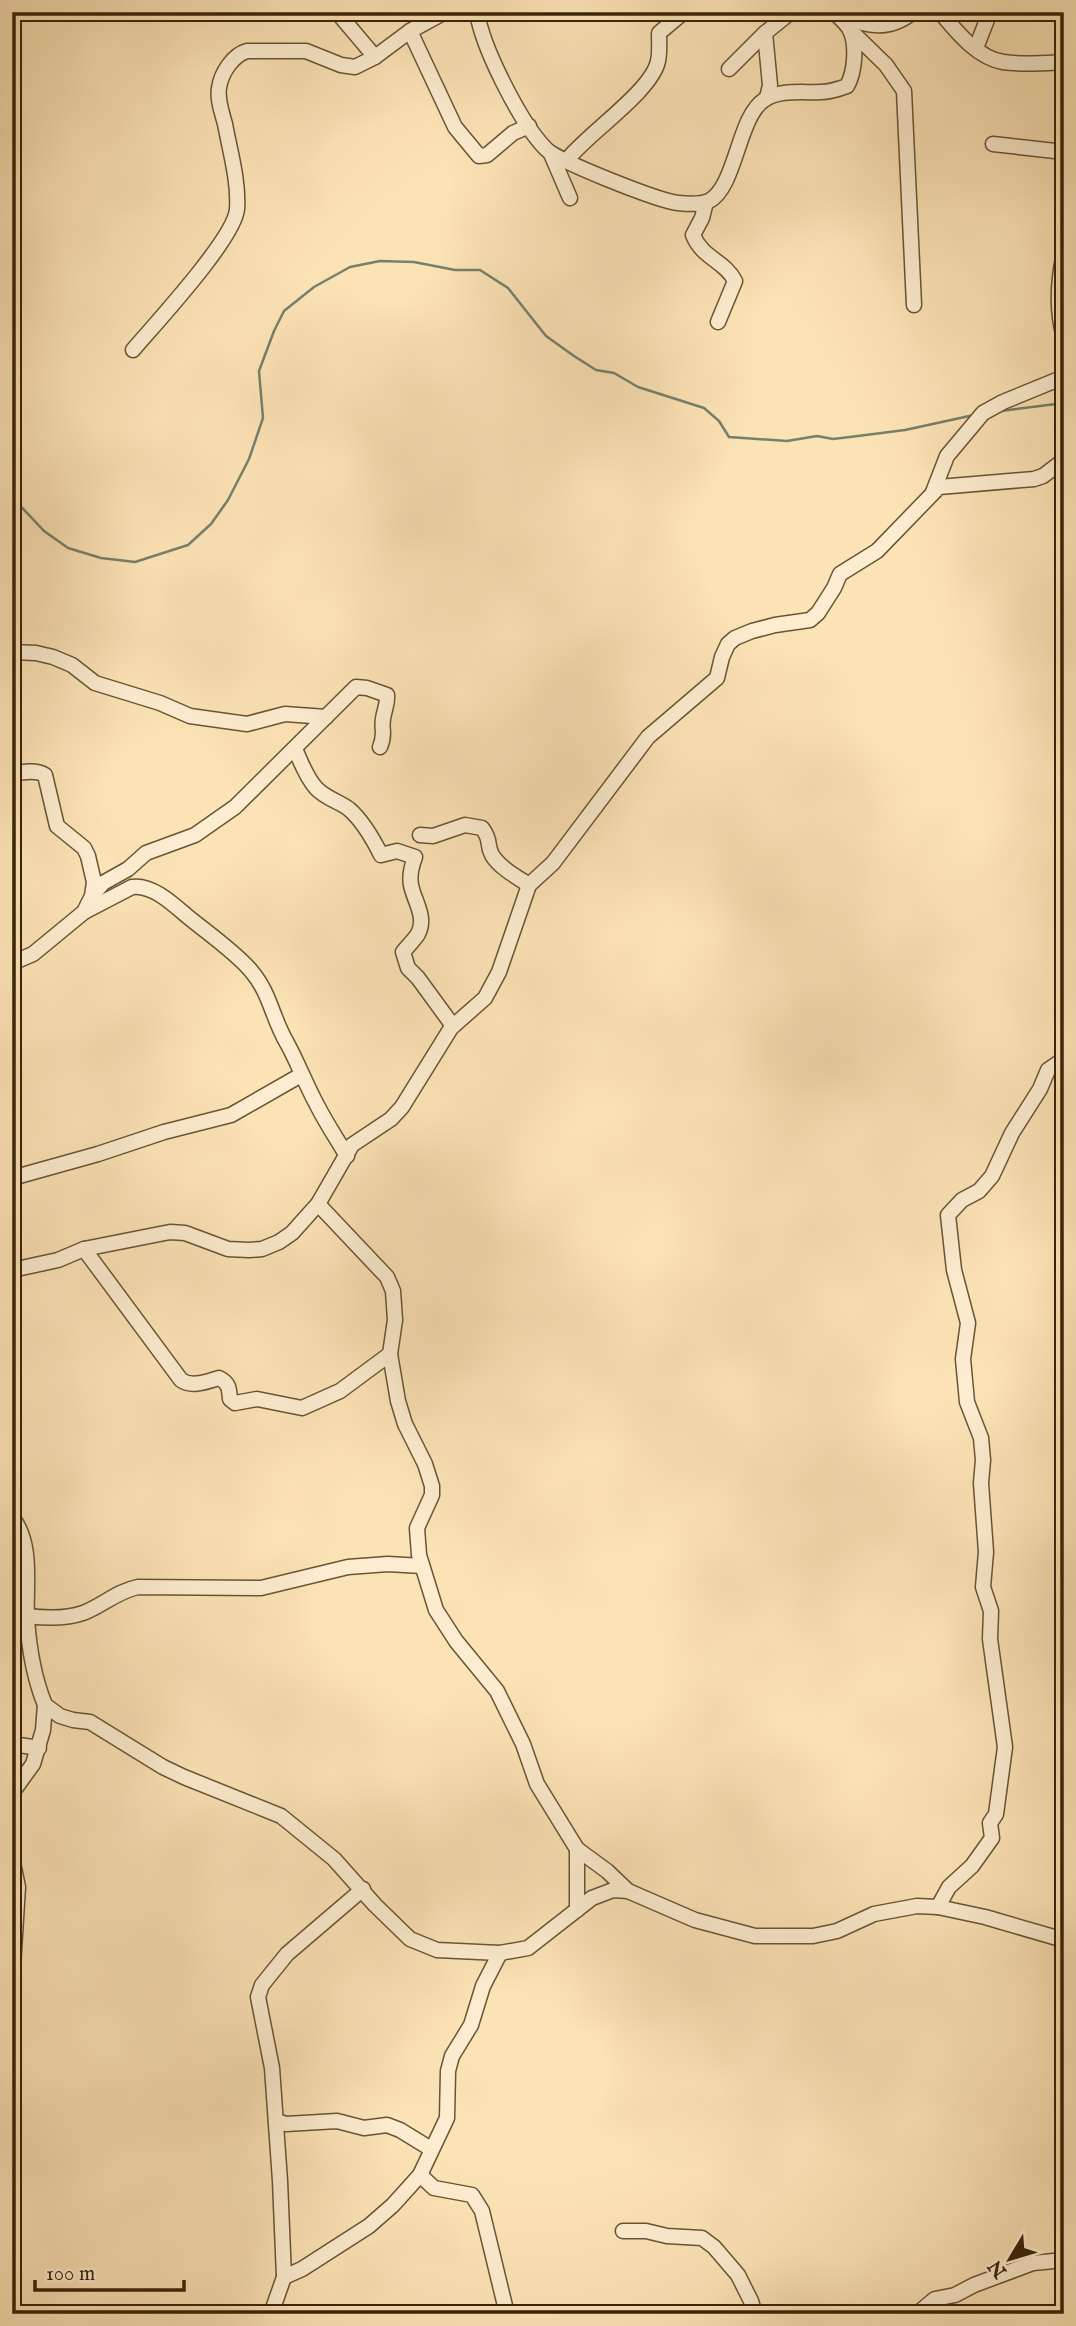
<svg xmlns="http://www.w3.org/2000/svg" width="1076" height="2326" viewBox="0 0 1076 2326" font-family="'IM FELL English',serif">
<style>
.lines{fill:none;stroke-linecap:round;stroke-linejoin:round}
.stream{stroke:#76806c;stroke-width:2.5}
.minor-casing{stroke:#695434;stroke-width:17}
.minor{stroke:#fdedd0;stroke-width:14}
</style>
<rect width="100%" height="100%" fill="#fce3b6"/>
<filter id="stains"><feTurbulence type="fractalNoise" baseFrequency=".00286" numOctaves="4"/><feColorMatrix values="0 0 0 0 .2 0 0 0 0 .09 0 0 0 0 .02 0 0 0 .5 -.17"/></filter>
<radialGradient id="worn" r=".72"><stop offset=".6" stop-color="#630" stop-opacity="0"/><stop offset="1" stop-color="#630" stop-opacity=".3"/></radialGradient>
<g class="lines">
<g class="stream">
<path d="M1001 411 1064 403"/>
<path d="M12 497 44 531 68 548 101 558 135 562 188 545 211 524 228 500 249 459 263 418 259 371 274 331 284 311 314 287 350 267 380 261 414 262 455 270H480L508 288 546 336 574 356 596 370 614 373 638 387 704 408 719 421 729 437 787 441 817 436 833 439 850 437 905 430 974 415"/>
</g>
<g class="minor-casing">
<g id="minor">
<path d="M337 12 375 57"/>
<path d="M477 12C482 47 521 124 546 149 557 161 659 201 678 203 687 204 700 205 709 201 736 187 738 117 764 100 779 89 804 93 821 92 830 92 839 89 847 86 855 72 857 45 850 30 847 24 839 17 834 12"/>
<path d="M940 12C956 31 977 58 1003 62 1022 65 1045 63 1064 62"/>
<path d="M840 16C867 26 888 32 913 12"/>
<path d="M850 30 886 65 904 91 914 305"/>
<path d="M410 31 455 127 479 156 487 155 513 133 529 126"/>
<path d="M976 48 990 12"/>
<path d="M729 69 765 33"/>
<path d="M767 98 770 85 765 33 791 12"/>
<path d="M993 144 1064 152"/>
<path d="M551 154 570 198"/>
<path d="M567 160C587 134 652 91 658 61 660 52 659 42 659 33L684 12"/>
<path d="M706 202 702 218 693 235C702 258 725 261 735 281L718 322"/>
<path d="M1064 253C1058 281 1056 310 1064 337"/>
<path d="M133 350C155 324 235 238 237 209 239 182 230 151 225 124 222 113 217 99 219 88 221 73 233 55 247 51H306L341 65 355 67 375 57 410 31 445 12"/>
<path d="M933 492 947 456 983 413 1003 402 1064 377"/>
<path d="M12 652 36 653 53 657 72 665 95 683 160 703 190 716 247 724 285 714 326 717"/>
<path d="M295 749C301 762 306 777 316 788 325 798 338 801 349 809 363 821 373 839 381 855L397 851 415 857C412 865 409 875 411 885 414 901 427 917 418 934 414 940 408 946 403 952L408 968 418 978 453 1026"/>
<path d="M12 774C22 772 36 769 45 775L57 826 84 848 88 856 94 882 92 896"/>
<path d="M420 835 433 836 465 825 482 828C492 841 486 844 492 855 500 868 517 877 529 885"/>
<path d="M84 912 132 887C152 884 173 904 187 916 205 931 238 954 252 972 270 993 273 1020 287 1043 298 1063 306 1085 317 1105 326 1123 337 1139 347 1156"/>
<path d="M12 963 33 954 84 912 92 896 103 883 128 869 146 853 195 835 235 807 356 687 367 688 387 695C388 704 384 710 383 719 381 731 386 733 380 747"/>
<path d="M12 1178 98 1154 164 1132 231 1115 301 1075"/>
<path d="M318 1204 387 1277 393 1291 395 1320 390 1354 398 1401 405 1424 425 1464 432 1486V1495L417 1528 419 1555 436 1610 456 1641 497 1691 523 1744 537 1784 577 1849 607 1871 628 1891"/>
<path d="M84 1249 181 1380C192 1388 208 1381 219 1378 229 1383 229 1388 230 1399L235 1403 257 1399 302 1408 340 1391 390 1354"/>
<path d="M12 1270 58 1260 84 1249 170 1232 185 1233 228 1249 249 1250 262 1249 279 1242 292 1233 318 1204 352 1145 391 1119 402 1107 451 1028 485 998 499 972 529 885 553 863 648 737 717 678 722 657 728 644 735 638 752 631 775 625 810 620 818 613 834 588 840 574 877 551 939 487 1034 479 1043 476 1064 460"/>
<path d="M12 1517C34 1545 25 1587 27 1619 29 1648 34 1678 45 1705L60 1716 73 1720 90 1722 163 1767 184 1777 281 1816 334 1859 375 1905 410 1939 437 1950 500 1953 528 1948 592 1898 613 1890 628 1891 695 1920 755 1936H813L837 1931 874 1914 917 1906 938 1907 985 1917 1064 1940"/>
<path d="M27 1616C44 1618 66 1619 83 1613 102 1606 117 1591 138 1587L261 1588 348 1567 388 1564 422 1566"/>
<path d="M12 1744 39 1748"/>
<path d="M12 1793 33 1764 43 1730 45 1705"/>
<path d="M577 1849V1910"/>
<path d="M12 1858 18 1887 12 1983"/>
<path d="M938 1907 949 1887 972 1866 992 1838 990 1823 996 1814 1005 1747 990 1639 991 1611 983 1587 986 1552 981 1483 983 1460 981 1438 967 1402 963 1359 968 1323 954 1270 948 1215 962 1200 979 1191 992 1176 1012 1133 1040 1089 1048 1070 1064 1059"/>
<path d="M276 2121 286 2124 337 2121 364 2128 387 2125 400 2130 431 2149"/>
<path d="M420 2175 434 2188 472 2195 482 2211 507 2314"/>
<path d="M623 2231H646L667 2236 702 2238 714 2247 738 2275 751 2301 755 2314"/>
<path d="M284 2277 302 2269 369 2226 393 2205 420 2175 447 2118 448 2071 452 2056 471 2025 483 1986 500 1953"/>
<path d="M271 2314 284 2277 280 2181 272 2068 258 1997 262 1985 287 1954 363 1889"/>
<path d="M917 2314 935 2299 955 2295 974 2285 1033 2263 1064 2260"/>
</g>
</g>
<use href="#minor" class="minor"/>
</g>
<rect width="1076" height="2326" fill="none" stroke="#fce3b6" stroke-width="42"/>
<rect x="14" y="14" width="1048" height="2298" fill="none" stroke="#382408" stroke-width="3.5"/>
<rect x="21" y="21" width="1034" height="2284" fill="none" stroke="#382408" stroke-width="2"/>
<g transform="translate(1010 2259) rotate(232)" stroke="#fdedd0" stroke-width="5" paint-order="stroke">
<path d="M0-5L12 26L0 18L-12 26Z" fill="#382408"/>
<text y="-10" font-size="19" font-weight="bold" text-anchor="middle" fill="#382408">N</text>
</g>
<path d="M35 2280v10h149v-10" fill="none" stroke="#382408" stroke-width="3.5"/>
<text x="46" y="2280" font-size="21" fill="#382408" stroke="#fdedd0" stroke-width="5" paint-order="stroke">100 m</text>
<rect width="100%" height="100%" filter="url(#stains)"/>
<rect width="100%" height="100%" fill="url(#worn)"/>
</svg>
